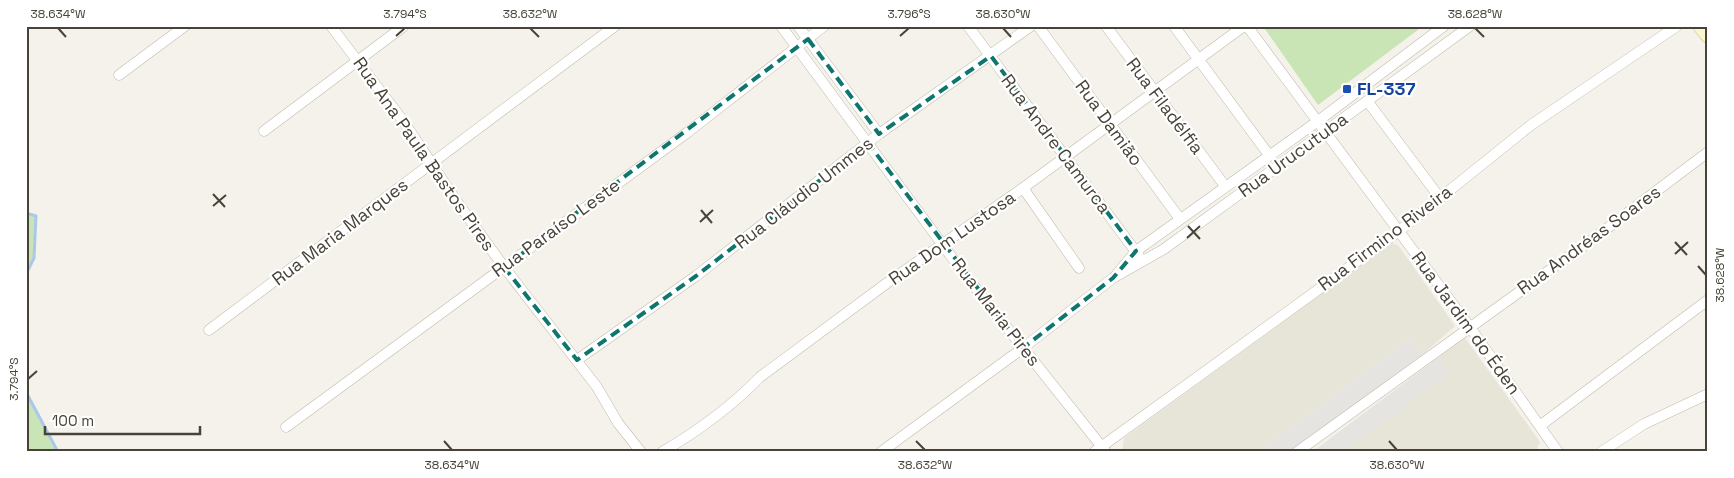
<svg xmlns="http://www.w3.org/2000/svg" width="1734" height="478" viewBox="0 0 1734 478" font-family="'Space Grotesk',sans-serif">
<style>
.residential{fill:#e7e5d8}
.green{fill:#c9e5b6}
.parking{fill:#e6e4e1}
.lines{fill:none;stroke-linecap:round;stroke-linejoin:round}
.stream{stroke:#abc8ec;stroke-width:3}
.street-casing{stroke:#bfbbad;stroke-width:11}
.secondary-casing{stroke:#d0c99c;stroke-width:15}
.street{stroke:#fff;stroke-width:10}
.secondary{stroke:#fbf6cc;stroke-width:14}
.marked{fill:none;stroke:#0f766e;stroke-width:4;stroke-dasharray:10 6;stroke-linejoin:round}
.ticks{fill:none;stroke:#474338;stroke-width:2}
.transit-dot{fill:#1a4fb4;stroke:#fff;stroke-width:2}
.labels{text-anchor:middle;stroke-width:4.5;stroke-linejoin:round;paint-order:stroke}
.transit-label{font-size:18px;font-weight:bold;fill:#164399;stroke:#fff;text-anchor:start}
.street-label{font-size:18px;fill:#474338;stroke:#fff}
.neatline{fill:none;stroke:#474338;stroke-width:2}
.ticks-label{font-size:12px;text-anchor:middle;fill:#474338}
</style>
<rect width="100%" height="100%" fill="#f4f2ea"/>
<g class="residential">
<path d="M1391 243 1398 245 1455 326 1423 354 1411 338 1258 452H1145L1142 449 1137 452H1122L1124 438Z"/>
<path d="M1465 338 1540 442 1536 452H1343L1450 373 1439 357Z"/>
</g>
<g class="green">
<path d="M1263 26H1423L1318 105Z"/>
<path d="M26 213 36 216 34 258 26 274Z"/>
<path d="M26 392 58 452H26Z"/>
</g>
<g class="parking">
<path d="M1411 338 1423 354 1291 452H1258Z"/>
<path d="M1439 357 1451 373 1343 452H1312Z"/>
</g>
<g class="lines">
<g class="stream">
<path d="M26 213 36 216 34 258 26 274"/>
<path d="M26 392 58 452"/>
</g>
<g class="street-casing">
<g id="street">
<path d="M331 26 404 122 455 199 504 267 597 387 618 423 641 452"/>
<path d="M781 26 962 271 1106 452"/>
<path d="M798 26 879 134"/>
<path d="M968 26 1139 256"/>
<path d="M1038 26 1180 219"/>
<path d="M1106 26 1225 186"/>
<path d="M1174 26 1269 155"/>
<path d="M1247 26 1469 326 1558 452"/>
<path d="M119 75 185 26"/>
<path d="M1368 102 1440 198"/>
<path d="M264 131 404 26"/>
<path d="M1023 188 1079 268"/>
<path d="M1117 274 1136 251 1318 121 1444 26"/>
<path d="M209 330 615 26"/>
<path d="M577 360 696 276 879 134 1031 26"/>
<path d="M1541 425 1708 300"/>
<path d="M286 427 688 132 824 26"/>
<path d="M662 452C698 431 731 407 760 377L887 283 1023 188 1244 26"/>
<path d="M881 452 1023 348 1113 278 1164 249 1470 26"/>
<path d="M1094 452 1399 231 1531 125 1677 26"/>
<path d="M1297 452 1597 236 1708 152"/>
<path d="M1601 452 1644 424 1708 394"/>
</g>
</g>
<g class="secondary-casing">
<path id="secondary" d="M1700 26 1708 36"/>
</g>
<use href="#street" class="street"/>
<use href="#secondary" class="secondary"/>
</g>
<path class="marked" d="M808 39 879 134 991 56 1136 251 1113 278 1023 348 868 143 696 276 577 360 504 267Z"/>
<path class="ticks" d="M58 28 66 37M530 28 539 37M1003 28 1011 37M1475 28 1484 37M396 36 405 28M900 36 909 28M213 194 225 207M213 206 226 195M701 210 712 223M700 222 713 210M1188 226 1200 239M1187 238 1200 226M1675 242 1687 255M1675 254 1688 242M1698 266 1706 275M28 379 37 371M444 441 452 450M916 441 925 450M1389 441 1397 450"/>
<rect class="transit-dot" x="1342" y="84" width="10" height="10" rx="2.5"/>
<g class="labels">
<g class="transit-label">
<text x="1357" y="95">FL-337</text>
</g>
<g class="street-label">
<text transform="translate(1165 106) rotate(53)" y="6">Rua Filadélfia</text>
<text transform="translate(1109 123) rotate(54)" y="6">Rua Damião</text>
<text transform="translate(1056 144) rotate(53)" y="6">Rua Andre Camurca</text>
<text transform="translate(424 154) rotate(55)" y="6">Rua Ana Paula Bastos Pires</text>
<text transform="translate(1293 155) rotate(-36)" y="6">Rua Urucutuba</text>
<text transform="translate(804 193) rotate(-38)" y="6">Rua Cláudio Ummes</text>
<text transform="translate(556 228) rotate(-36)" y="6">Rua Paraíso Leste</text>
<text transform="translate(340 232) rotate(-37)" y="6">Rua Maria Marques</text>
<text transform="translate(952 238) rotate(-35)" y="6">Rua Dom Lustosa</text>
<text transform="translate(1385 238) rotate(-37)" y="6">Rua Firmino Riveira</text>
<text transform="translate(1589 240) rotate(-36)" y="6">Rua Andréas Soares</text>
<text transform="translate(996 312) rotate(52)" y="6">Rua Maria Pires</text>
<text transform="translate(1466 323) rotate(54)" y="6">Rua Jardim do Éden</text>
</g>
</g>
<rect width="1734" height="478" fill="none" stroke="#ffffff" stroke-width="55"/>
<path d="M45 426v8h155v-8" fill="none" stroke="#474338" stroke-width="2.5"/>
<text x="52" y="426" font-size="15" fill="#474338" stroke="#ffffff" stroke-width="4" paint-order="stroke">100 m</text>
<rect x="28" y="28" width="1678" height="422" class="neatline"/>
<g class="ticks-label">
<text x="58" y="18">38.634°W</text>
<text x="405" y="18">3.794°S</text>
<text x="530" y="18">38.632°W</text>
<text x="909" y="18">3.796°S</text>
<text x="1003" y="18">38.630°W</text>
<text x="1475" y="18">38.628°W</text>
<text transform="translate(1720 275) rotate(-90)" y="4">38.628°W</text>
<text transform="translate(14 379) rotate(-90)" y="4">3.794°S</text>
<text x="452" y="469">38.634°W</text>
<text x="925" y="469">38.632°W</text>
<text x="1397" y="469">38.630°W</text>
</g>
</svg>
